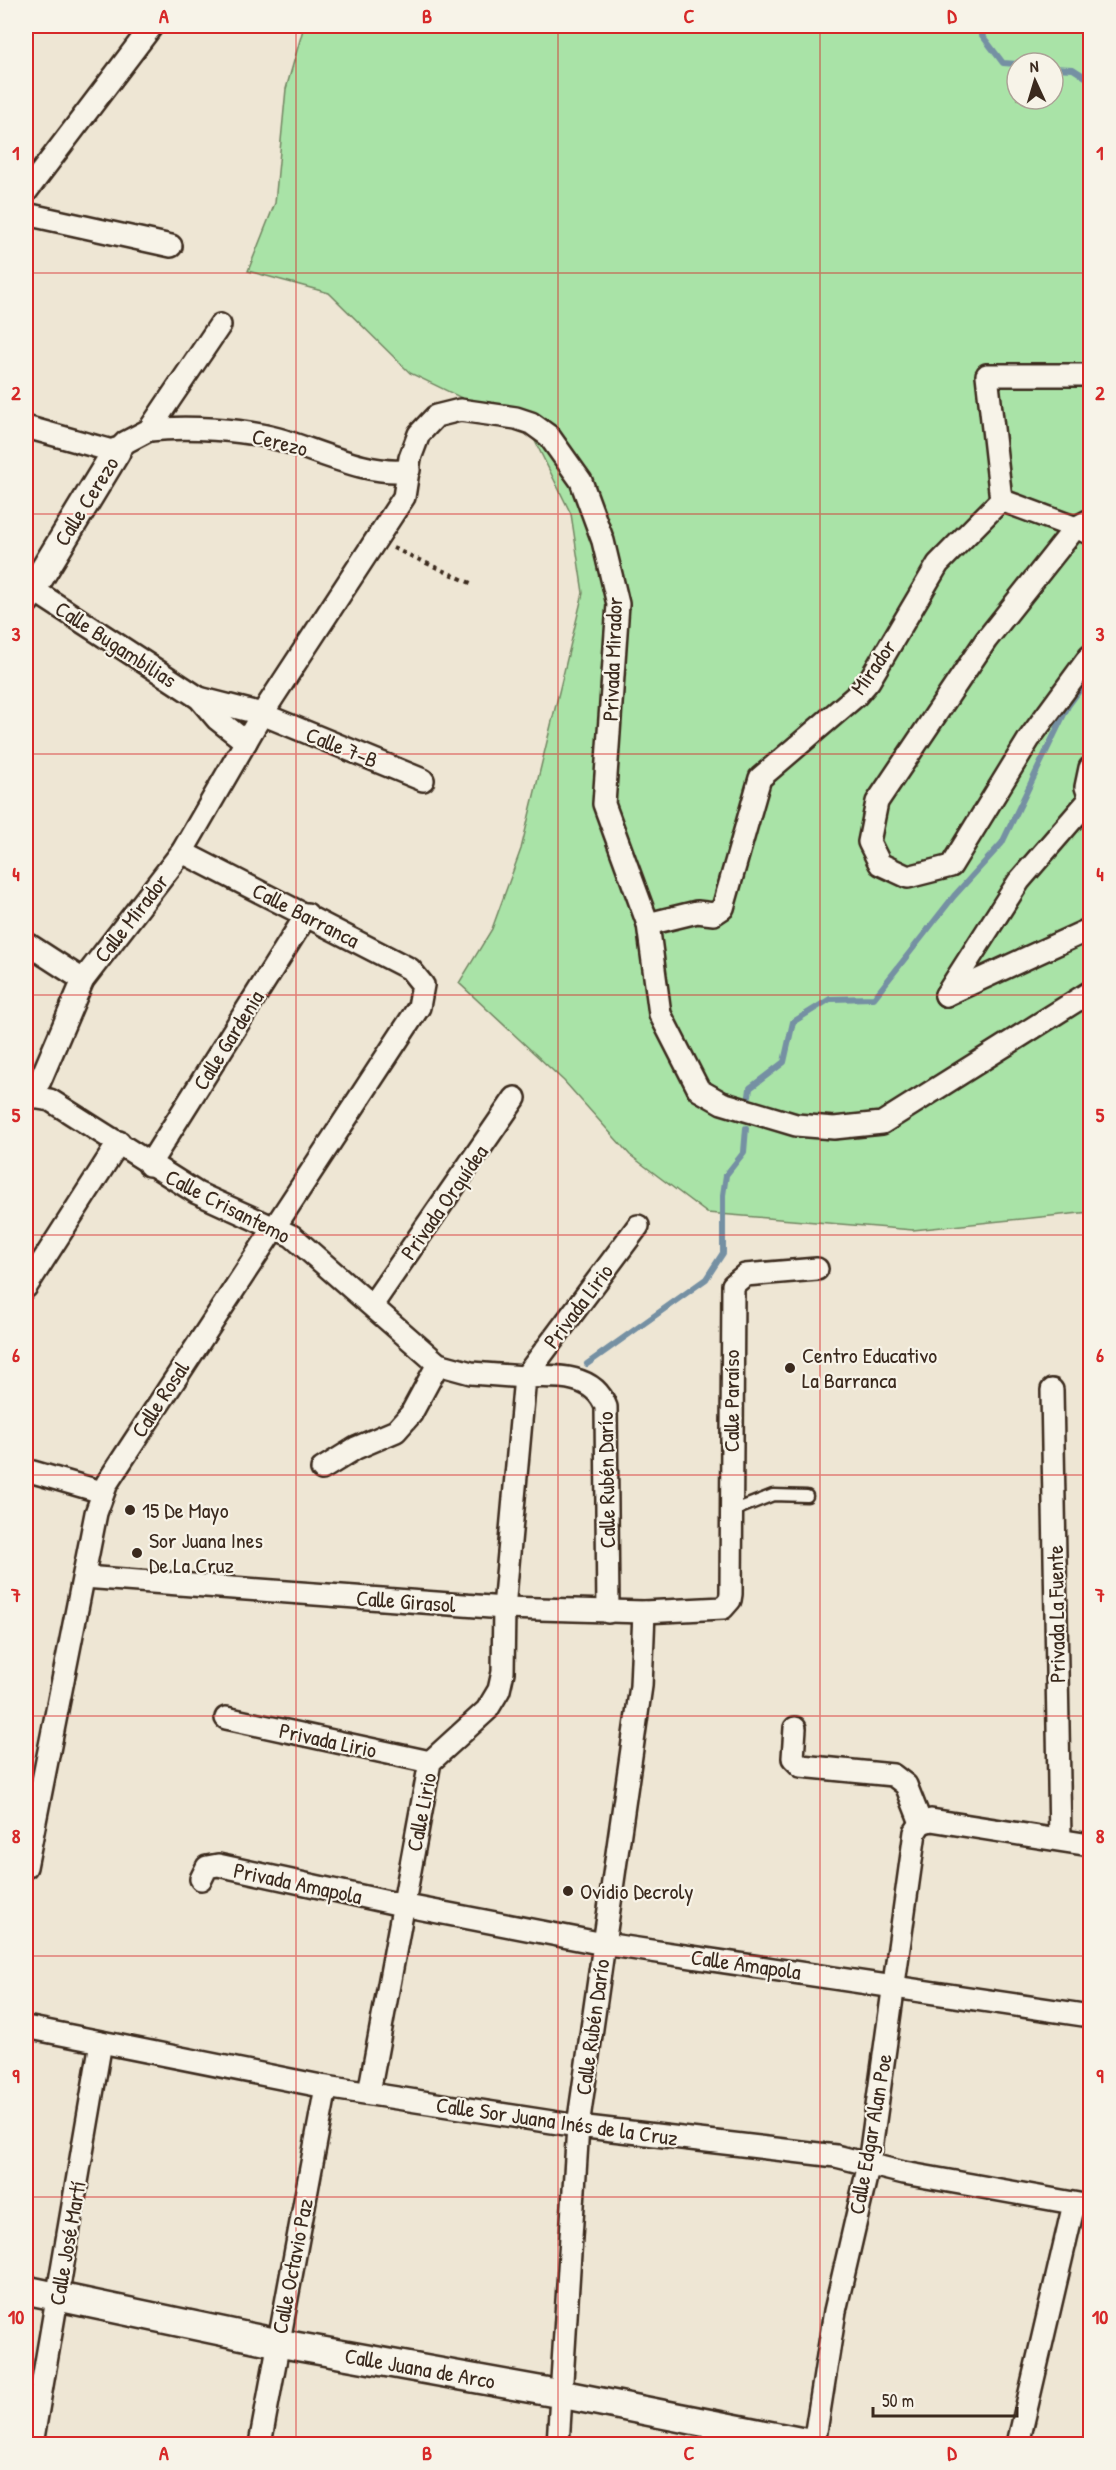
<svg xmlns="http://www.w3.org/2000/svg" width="1116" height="2470" viewBox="0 0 1116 2470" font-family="'Patrick Hand',sans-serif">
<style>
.green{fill:#a9e3a7;stroke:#728662;stroke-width:1.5;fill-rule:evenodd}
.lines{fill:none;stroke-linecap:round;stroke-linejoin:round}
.stream{stroke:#7590a3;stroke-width:6}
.service-casing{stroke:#3b2a1e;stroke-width:15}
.minor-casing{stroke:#3b2a1e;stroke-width:26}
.tertiary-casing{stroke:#3b2a1e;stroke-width:32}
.path{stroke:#3b2a1e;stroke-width:4;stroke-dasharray:4.5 4.5;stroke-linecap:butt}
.service{stroke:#f7f3e8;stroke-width:10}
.minor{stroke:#f7f3e8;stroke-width:21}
.tertiary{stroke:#f7f3e8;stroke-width:27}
.grid{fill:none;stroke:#d62828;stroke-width:1.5;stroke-opacity:0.55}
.poi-dot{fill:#3b2a1e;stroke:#f7f3e8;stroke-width:2}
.labels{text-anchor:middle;stroke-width:4.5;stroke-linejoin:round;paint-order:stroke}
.street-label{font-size:22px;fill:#3b2a1e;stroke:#f7f3e8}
.poi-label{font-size:22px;fill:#3b2a1e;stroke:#f7f3e8;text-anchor:start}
.neatline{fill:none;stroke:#d62828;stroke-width:2}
.grid-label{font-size:20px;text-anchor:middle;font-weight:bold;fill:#d62828}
</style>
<rect width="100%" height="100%" fill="#eee6d4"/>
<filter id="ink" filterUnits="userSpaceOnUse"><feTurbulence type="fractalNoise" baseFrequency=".0167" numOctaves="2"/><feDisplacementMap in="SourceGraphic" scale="12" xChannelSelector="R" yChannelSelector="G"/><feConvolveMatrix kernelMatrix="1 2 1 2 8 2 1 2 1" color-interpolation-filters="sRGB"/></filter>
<g filter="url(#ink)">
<path class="green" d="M304 26H1090V1212L913 1230 707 1213 630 1155 564 1081 459 983 492 929 521 849 583 593 571 514 530 431 410 373 329 293 248 271 275 203 286 89ZM1017 63H1053V99H1017Z"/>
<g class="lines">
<g class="stream">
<path d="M975 26 1003 63 1017 64"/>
<path d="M1053 68 1073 69 1090 80"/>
<path d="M749 1096 750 1088 784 1062 793 1022 830 999 874 998 954 896 1002 843 1068 706 1090 676"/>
<path d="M587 1364 706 1279 723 1253V1195L726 1175 744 1152 746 1128"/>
</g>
<g class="service-casing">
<path id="service" d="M730 1512 773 1495 807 1496"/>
</g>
<g class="minor-casing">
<g id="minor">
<path d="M26 192 152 26"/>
<path d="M26 214 171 246"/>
<path d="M26 427 116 452 126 442 149 430 220 325"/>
<path d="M149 430C187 426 241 429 278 439 316 450 371 477 409 470"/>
<path d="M1001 500 987 375H1090"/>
<path d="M1001 500 1087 532"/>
<path d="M1090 520 1075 528 986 640 877 802 869 842 880 864 908 877 951 866 1029 739 1090 656"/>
<path d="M32 589 199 698 217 719 246 742"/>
<path d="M199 698 262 714 423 780"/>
<path d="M1090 768 1086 787 1090 799"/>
<path d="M648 924 697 912 714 914 723 908 760 778 857 695 869 681 938 564 1001 500"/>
<path d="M26 943 83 980"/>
<path d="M946 995 1019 881 1090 799"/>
<path d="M946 995 1090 929"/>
<path d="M26 1096 50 1100 197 1193 292 1236 438 1364 471 1373 525 1377 638 1226"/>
<path d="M26 1098 40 1081 83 980 182 852 262 714 404 497 410 458 419 434 436 416 460 410 516 418 531 423 549 436 581 481 603 541 618 604 604 804 648 924 660 1014 699 1090 722 1103 796 1125 834 1128 882 1123 1090 992"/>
<path d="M149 1165 307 914"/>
<path d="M26 1287 119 1142"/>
<path d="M372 1305 515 1098"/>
<path d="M1052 1390 1060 1839"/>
<path d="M322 1469 356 1448 396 1431 411 1414 438 1364"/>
<path d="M26 1470 102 1492"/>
<path d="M84 1577 504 1608 644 1612 723 1608 730 1600 731 1594 733 1285 745 1275 817 1269"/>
<path d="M226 1718 430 1762"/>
<path d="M795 1728 793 1758 801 1766 893 1775 906 1785 921 1823"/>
<path d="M921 1823 931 1820 1090 1845"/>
<path d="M26 1867 96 1513 107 1483 419 1007 423 985 410 969 182 852"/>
<path d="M201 1879 207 1867 218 1865 402 1905 604 1944 1090 2016"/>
<path d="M26 2027 326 2087 578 2126 836 2156 904 2173 1090 2206"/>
<path d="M369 2093 430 1762 487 1710 499 1690 503 1672 504 1608 525 1377C555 1376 594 1373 606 1407L608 1612"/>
<path d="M32 2444 101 2042"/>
<path d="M260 2444 326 2087"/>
<path d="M558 2444 578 2126 641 1686 644 1612"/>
<path d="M814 2444 835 2311 869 2164 915 1832 921 1823"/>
<path d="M1018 2444 1074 2204"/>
</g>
</g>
<g class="tertiary-casing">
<g id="tertiary">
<path d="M26 600 116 452"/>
<path d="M26 2290 278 2343 561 2394 813 2444"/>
</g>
</g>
<path class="path" d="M393 548 475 585"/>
<use href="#service" class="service"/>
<use href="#minor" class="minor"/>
<use href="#tertiary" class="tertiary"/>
</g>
</g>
<path class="grid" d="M296 26V2444M558 26V2444M820 26V2444M26 273H1090M26 514H1090M26 754H1090M26 995H1090M26 1235H1090M26 1475H1090M26 1716H1090M26 1956H1090M26 2197H1090"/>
<g class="poi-dot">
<circle cx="790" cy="1368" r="6"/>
<circle cx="130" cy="1510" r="6"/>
<circle cx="137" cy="1553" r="6"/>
<circle cx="568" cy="1891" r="6"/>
</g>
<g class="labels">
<g class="street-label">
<text transform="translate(280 442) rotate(14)" y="8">Cerezo</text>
<text transform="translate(86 501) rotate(-58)" y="8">Calle Cerezo</text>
<text transform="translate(116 644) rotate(33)" y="8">Calle Bugambilias</text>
<text transform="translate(612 659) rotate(-88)" y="8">Privada Mirador</text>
<text transform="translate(873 667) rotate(-55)" y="8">Mirador</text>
<text transform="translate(342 747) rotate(22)" y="8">Calle 7-B</text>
<text transform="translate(306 915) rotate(27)" y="8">Calle Barranca</text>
<text transform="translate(131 918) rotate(-52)" y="8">Calle Mirador</text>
<text transform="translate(228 1040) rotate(-58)" y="8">Calle Gardenia</text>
<text transform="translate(444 1202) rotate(-55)" y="8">Privada Orquídea</text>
<text transform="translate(228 1206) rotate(27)" y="8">Calle Crisantemo</text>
<text transform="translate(578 1306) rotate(-53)" y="8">Privada Lirio</text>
<text transform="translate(160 1399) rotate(-57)" y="8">Calle Rosal</text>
<text transform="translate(731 1401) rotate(-90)" y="8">Calle Paraíso</text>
<text transform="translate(606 1480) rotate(-91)" y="8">Calle Rubén Darío</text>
<text transform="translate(406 1601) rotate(4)" y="8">Calle Girasol</text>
<text transform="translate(1056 1614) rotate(-91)" y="8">Privada La Fuente</text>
<text transform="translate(328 1740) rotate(12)" y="8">Privada Lirio</text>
<text transform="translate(421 1812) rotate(-79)" y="8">Calle Lirio</text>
<text transform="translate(298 1883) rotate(12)" y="8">Privada Amapola</text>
<text transform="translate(746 1964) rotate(8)" y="8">Calle Amapola</text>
<text transform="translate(592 2027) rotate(-82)" y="8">Calle Rubén Darío</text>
<text transform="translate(557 2121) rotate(8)" y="8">Calle Sor Juana Inés de la Cruz</text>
<text transform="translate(870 2134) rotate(-80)" y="8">Calle Edgar Alan Poe</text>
<text transform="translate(67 2243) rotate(-80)" y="8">Calle José Martí</text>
<text transform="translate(292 2266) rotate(-79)" y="8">Calle Octavio Paz</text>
<text transform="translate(420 2368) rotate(10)" y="8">Calle Juana de Arco</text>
</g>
<g class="poi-label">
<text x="802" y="1363">Centro Educativo<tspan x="802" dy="25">La Barranca</tspan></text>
<text x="142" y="1518">15 De Mayo</text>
<text x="149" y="1548">Sor Juana Ines<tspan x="149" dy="25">De La Cruz</tspan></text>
<text x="580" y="1899">Ovidio Decroly</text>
</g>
</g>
<rect width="1116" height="2470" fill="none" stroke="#f7f3e8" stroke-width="66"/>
<g transform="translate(1035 81) rotate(356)"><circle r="28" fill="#f7f3e8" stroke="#aca397" stroke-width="1.5"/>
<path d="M0-4.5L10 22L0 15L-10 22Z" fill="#3b2a1e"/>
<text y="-9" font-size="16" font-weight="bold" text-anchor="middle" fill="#3b2a1e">N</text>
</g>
<path d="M873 2407v9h144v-9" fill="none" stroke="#3b2a1e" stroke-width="3"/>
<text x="882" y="2407" font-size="18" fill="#3b2a1e" stroke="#f7f3e8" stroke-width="4.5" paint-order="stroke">50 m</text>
<rect x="33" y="33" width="1050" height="2404" class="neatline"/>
<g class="grid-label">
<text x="164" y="23">A</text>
<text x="427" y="23">B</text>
<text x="689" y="23">C</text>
<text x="952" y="23">D</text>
<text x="16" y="160">1</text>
<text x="1100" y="160">1</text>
<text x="16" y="400">2</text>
<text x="1100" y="400">2</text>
<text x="16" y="641">3</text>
<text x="1100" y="641">3</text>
<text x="16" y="881">4</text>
<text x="1100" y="881">4</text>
<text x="16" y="1122">5</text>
<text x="1100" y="1122">5</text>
<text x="16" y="1362">6</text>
<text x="1100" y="1362">6</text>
<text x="16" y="1602">7</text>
<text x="1100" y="1602">7</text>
<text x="16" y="1843">8</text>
<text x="1100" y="1843">8</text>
<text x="16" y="2083">9</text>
<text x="1100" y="2083">9</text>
<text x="16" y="2324">10</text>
<text x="1100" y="2324">10</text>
<text x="164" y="2460">A</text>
<text x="427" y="2460">B</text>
<text x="689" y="2460">C</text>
<text x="952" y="2460">D</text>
</g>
</svg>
